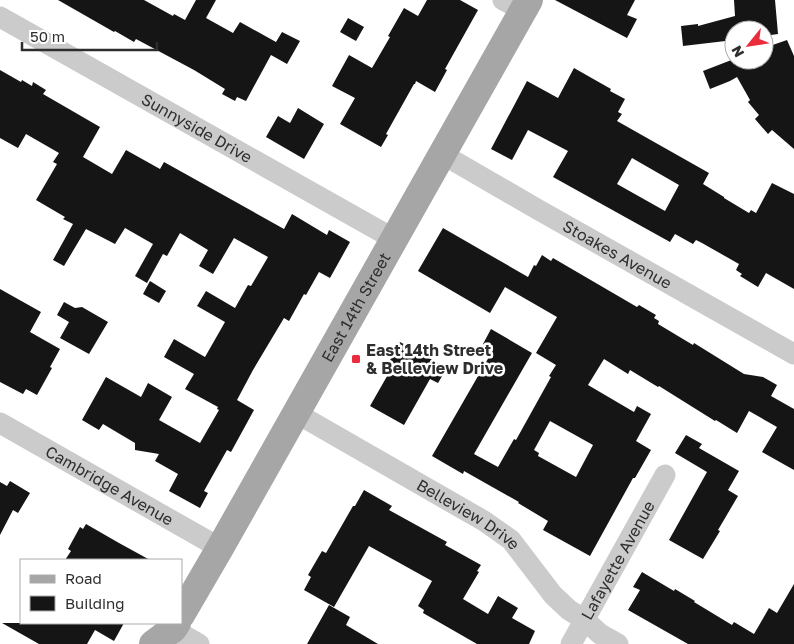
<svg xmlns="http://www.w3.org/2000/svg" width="794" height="644" viewBox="0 0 794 644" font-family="'Golos Text',sans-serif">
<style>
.building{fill:#151515;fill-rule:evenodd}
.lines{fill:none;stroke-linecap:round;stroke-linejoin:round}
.minor{stroke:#cbcbcb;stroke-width:21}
.primary{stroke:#a6a6a6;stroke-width:28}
.poi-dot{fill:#e92d3d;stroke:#fff;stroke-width:2}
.labels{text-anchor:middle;stroke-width:5;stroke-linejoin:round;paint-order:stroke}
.street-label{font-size:16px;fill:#2e2e2e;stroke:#fff}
.poi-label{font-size:16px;font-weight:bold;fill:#2e2e2e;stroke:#fff;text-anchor:start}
</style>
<rect width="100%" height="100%" fill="#fff"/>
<g class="building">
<path d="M58 0H144L173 16 174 14 185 20 196 0H216L206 18 233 33 240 22 276 42 282 32 300 41 287 64 271 55 246 101 237 97 235 101 222 94 225 89 194 70 136 39 134 42 115 31 114 32Z"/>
<path d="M427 0H460L478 10 445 69 447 70 435 92 416 81 415 84H414L386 134 388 135 381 147 340 124 355 98 332 86 349 55 372 68 390 37 388 36 404 8 418 16Z"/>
<path d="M555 0H635L627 15 637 19 627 38Z"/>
<path d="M734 0H775L778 34 764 36V30H734V40L683 46 681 26 698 24V26L735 16Z"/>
<path d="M348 18 364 27 356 41 340 32Z"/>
<path d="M787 40 794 56V149L772 130 768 134 755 119 759 115 748 102 750 100 737 77 730 81 710 89 703 71 734 59 739 60 744 69 760 60H764V48Z"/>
<path d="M574 68 611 89 610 91 625 99 618 112 622 114 617 121 709 173 703 184 724 197V198L749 213 751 210 756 213 772 183 794 194V289L766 273 758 287 740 276 742 274 736 270 739 264 702 243 696 240 693 244 675 234 670 242 553 177 568 151 528 130 512 160 491 149 527 81 558 98ZM632 158 679 185 665 211 617 184Z"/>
<path d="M0 70 21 82 22 80 32 86 33 82 46 90 43 94 100 127 83 157 112 174 126 150 160 169 164 162 284 229 292 214 327 235 329 230 350 242 330 278 319 272 306 295 304 294 289 321 284 318 253 370 237 400 254 410 231 452 227 450 204 491 208 493 200 508 169 491 178 474 155 461 159 454 135 450V443L103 424 99 430 82 420 106 377 141 397 148 383 172 397 159 420 200 443 219 410 217 409 218 407 185 389 194 374 164 357 174 339 205 357 225 322 197 306 206 291 235 308 248 285 251 286 268 257 234 238 213 274 199 266 208 250 180 233 167 256 163 254 147 283 135 276 153 244 125 228 115 244 86 229 64 266 53 260 73 224 63 219 65 217 36 200 57 164 53 162 59 153 26 134 18 148 0 138Z"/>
<path d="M298 108 324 124 304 159 266 137 278 116 290 123Z"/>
<path d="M443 228 528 277 534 265 536 266 542 255 551 261 553 258 637 307 639 305 656 315 654 318 659 321 658 324 693 345 694 343 744 374 763 377 777 385 771 396 794 409V470L762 452 777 427 749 411 737 433 716 420 715 421 659 386 658 387 630 370 628 374 604 359 588 385 634 412 637 406 651 414 636 441 651 450 635 478H633L590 556 543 530 548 521 518 503 519 502 464 471 463 474 432 456 493 350 483 344 491 329 532 353 474 454 498 467 514 439 516 440 551 377 549 376 556 365 536 353 557 317 505 287 490 313 418 271ZM550 421 593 445 576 477 538 456 539 453 534 450Z"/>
<path d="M150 281 166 291 159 303 143 294Z"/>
<path d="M0 289 41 312 30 332 60 349 50 367 52 368 37 395 26 389 23 394 0 382Z"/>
<path d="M64 302 75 308 82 307 108 322 89 354 60 338 69 322 57 315Z"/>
<path d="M400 342 447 368 438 383 430 379 404 425 370 406 390 371H389V362Z"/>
<path d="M686 435 702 444 699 448 739 471 728 490 738 496 718 530 720 531 703 559 669 540 707 472 675 453Z"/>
<path d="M10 481 30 493 18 513 13 510 0 535V482L7 486Z"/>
<path d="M364 490 392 506 389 510 447 542 445 545 481 565 477 571 479 572 463 599 488 614 498 596 518 608 512 618 535 631 529 644H477L423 613 424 610 418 606 432 581 369 546 334 607 304 590 311 577 308 575 322 551 326 553 353 506H355Z"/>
<path d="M86 524 119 543 150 560H65L71 551 68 549 80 527 83 529Z"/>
<path d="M642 572 674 591 675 589 695 601 694 602 732 625 734 622 754 634 769 608 777 613 794 584V644H688L628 610 640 590 633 587Z"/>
<path d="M329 605 350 617 346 625 378 644H307Z"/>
<path d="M2 623H124L114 641 95 630 87 644H39Z"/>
</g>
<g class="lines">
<g class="minor">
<path d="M503 0 524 11"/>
<path id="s1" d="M0 17 394 239"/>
<path id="s2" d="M442 154 537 209 794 354"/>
<path id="s3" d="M296 413 484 521 511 540 553 595 569 610 585 620 600 634 618 644"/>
<path id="s4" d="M0 423 220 548"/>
<path d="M173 629 199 644"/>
<path id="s5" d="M571 644 665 475"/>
</g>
<g class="primary">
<path id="s6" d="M181 615 220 548 529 0"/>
<path d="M153 644 173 629 177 623"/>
</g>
</g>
<rect class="poi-dot" x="351" y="354" width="10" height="10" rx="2.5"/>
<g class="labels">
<g class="street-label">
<text dy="6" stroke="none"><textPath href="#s1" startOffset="226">Sunnyside Drive</textPath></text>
<text dy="6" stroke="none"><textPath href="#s2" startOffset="202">Stoakes Avenue</textPath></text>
<text dy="6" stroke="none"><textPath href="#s6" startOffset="354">East 14th Street</textPath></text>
<text dy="6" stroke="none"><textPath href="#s4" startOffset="126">Cambridge Avenue</textPath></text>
<text dy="6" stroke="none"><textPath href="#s3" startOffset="200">Belleview Drive</textPath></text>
<text dy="6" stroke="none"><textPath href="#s5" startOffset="96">Lafayette Avenue</textPath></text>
</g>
<g class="poi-label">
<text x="366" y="356">East 14th Street<tspan x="366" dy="18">&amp; Belleview Drive</tspan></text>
</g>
</g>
<rect x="20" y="559" width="162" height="65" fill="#ffffff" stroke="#ababab"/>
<rect x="30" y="575" width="25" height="8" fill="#a6a6a6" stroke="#ababab"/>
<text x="65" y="584" font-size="15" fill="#2e2e2e">Road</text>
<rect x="30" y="596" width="25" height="15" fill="#151515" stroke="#ababab"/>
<text x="65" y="609" font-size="15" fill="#2e2e2e">Building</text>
<g transform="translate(749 45) rotate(240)"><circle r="24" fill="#ffffff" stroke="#ababab"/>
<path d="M0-4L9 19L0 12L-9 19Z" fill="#e92d3d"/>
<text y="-8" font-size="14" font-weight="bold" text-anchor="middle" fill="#2e2e2e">N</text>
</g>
<path d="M22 42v8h135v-8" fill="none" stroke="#2e2e2e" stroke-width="2.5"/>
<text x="30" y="42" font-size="15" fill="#2e2e2e" stroke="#ffffff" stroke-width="4" paint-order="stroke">50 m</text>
</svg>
